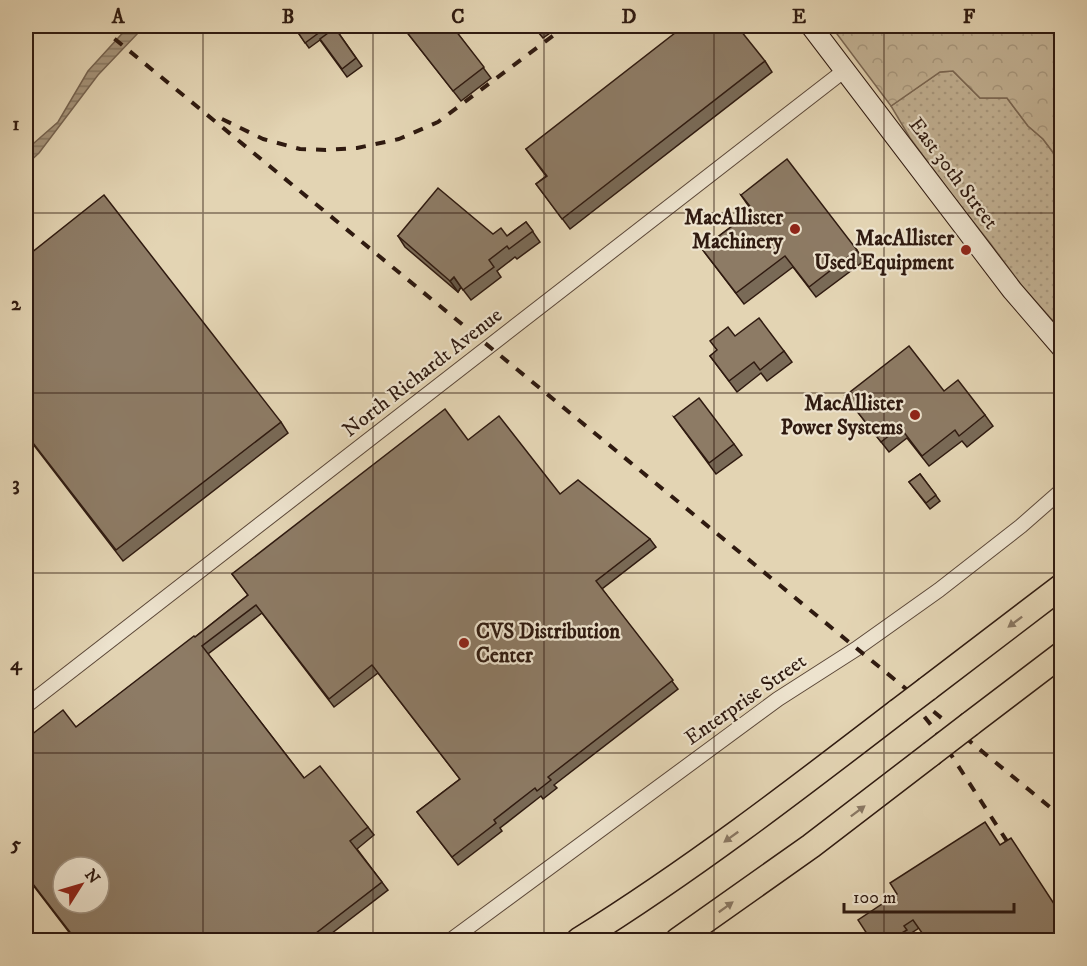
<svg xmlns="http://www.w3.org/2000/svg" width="1087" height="966" viewBox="0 0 1087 966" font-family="'IM FELL DW Pica',serif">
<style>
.green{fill:url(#green-dots);stroke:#7a6754;stroke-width:1.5}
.forest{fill:url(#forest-crowns);stroke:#7a6754;stroke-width:1.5}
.water{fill:url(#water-rules);stroke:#766451;stroke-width:1.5}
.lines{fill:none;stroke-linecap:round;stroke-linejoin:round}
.minor-casing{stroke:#5c4839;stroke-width:16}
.secondary-casing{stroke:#2f1a10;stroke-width:22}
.motorway-casing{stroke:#2f1a10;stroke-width:27}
.minor{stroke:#ede3ce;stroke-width:14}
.secondary{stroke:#ede3ce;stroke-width:20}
.motorway{stroke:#e3d4b3;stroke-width:24}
.rail{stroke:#2f1a10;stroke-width:4;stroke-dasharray:10 10;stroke-linecap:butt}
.motorway-bridge-casing{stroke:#2f1a10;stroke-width:27;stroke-linecap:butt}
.motorway-bridge{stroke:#e3d4b3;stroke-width:24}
.wall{fill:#796a57;stroke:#2f1a10;stroke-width:1.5}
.shaded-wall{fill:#635647;stroke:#2f1a10;stroke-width:1.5}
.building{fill:#8d7b65;stroke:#2f1a10;stroke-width:1.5;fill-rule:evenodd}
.oneway{fill:#897762}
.grid{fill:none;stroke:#2f1a10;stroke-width:1.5;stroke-opacity:0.55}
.poi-dot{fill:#8f2418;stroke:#ede3ce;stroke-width:2}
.labels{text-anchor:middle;stroke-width:4.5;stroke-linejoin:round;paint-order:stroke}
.street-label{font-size:21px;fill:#2f1a10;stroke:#ede3ce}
.poi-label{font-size:21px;font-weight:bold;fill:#2f1a10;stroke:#ede3ce;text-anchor:end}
.neatline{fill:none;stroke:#2f1a10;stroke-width:2}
.grid-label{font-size:20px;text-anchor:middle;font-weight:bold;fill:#2f1a10}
</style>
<defs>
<pattern id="green-dots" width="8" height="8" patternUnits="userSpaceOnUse" patternTransform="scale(1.5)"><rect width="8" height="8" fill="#c4b497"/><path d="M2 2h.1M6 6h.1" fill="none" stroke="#a99a81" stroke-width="1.8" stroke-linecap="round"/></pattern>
<pattern id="forest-crowns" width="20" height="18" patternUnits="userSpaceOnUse" patternTransform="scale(1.5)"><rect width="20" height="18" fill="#c4b497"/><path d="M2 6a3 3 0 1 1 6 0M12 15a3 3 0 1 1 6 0" fill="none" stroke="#a99a81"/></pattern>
<pattern id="water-rules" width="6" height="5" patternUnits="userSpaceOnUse" patternTransform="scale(1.5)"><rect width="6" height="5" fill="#a6957c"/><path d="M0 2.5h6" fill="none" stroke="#887964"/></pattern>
</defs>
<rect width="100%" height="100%" fill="#e3d4b3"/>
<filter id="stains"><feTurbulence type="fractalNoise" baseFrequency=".00333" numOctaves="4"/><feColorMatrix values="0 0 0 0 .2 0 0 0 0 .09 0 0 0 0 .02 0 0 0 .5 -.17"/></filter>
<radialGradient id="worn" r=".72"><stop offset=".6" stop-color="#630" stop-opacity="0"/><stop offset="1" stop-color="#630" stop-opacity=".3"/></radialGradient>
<path class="green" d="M953 71 980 98H1007L1028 126 1043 139 1061 163 1062 300 1056 314 1061 320V330L1022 286 990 243 955 199 910 138 891 106 940 72Z"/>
<path class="forest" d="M831 26H1061V163L1043 139 1028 126 1007 98H980L953 71 940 72 891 106Z"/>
<path class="water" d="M129 26H201L194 28 150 27 138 33 98 75 39 153 26 165V150L58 122 88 71Z"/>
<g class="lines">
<g class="minor-casing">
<g id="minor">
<path d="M26 706 845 70"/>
<path d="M451 940 778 699 856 649 939 590 1021 526 1062 490"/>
</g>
</g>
<g class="secondary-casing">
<path id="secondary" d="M811 26 1012 290 1062 348"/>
</g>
<g class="motorway-casing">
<g id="motorway">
<path d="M927 689 1062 586"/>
<path d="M970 724 1062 654"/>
<path d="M579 940C690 871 794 791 898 711"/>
<path d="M678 940 811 846 931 754"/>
</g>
</g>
<use href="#minor" class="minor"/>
<use href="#secondary" class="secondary"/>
<use href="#motorway" class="motorway"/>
<g class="rail">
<path d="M99 26 1062 817"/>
<path d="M222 119 263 139 300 149 326 150 357 148 399 139 438 122 566 26"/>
<path d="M912 701 935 730 1012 849"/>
</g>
<g class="motorway-bridge-casing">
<g id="motorway-bridge">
<path d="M898 711 927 689"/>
<path d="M931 754 970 724"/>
</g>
</g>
<use href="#motorway-bridge" class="motorway-bridge"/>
</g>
<g class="wall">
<path d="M310 26H338L335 28 362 66 347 77 320 40 309 48 299 34Z"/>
<path d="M402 26H452L491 78 461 101Z"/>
<path d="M533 26H560L543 38Z"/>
<path d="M765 61 772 72 570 229 536 184 546 176 526 149Z"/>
<path d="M741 195 857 250 864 261 816 297 793 267 744 304 702 249 752 211Z"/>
<path d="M526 222 540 242 517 259 515 257 497 271 501 277 471 300 461 287 458 292 405 247 398 236 493 234 507 236Z"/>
<path d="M26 257 281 422 288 433 123 561 26 435Z"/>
<path d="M735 336 784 351 792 362 767 381 761 373 737 392 710 356Z"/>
<path d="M944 391 985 415 993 426 967 447 962 441 929 466 907 438 889 452 845 396Z"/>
<path d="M674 417 734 444 742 455 716 474Z"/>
<path d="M468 440 560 494 650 539 656 547 602 589 678 689 554 785 557 788 543 799 541 796 500 828 502 831 458 865 417 812 460 779 378 673 334 707 262 613 208 654 304 778 368 827 374 835 357 849 388 890 323 940H75L26 876V739L76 727 195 637 248 595 232 574Z"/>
<path d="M920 474 940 501 930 509 909 482Z"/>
<path d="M897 894 919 928 910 934 913 939 910 940H871Z"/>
</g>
<path class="shaded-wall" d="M454 277 461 287 458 292 450 281Z"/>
<g class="building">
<path d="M310 26H328L305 43 299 34Z"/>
<path d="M402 26H452L484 67 453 91Z"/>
<path d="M684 26H737L765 61 562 219 536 184 547 176 526 149Z"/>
<path d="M335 28 356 58 342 69 320 39Z"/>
<path d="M787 159 857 250 809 287 785 256 736 293 702 249 753 210 741 195Z"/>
<path d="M438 188 493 234 501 228 507 236 526 222 533 231 509 249 507 246 489 260 494 267 463 290 454 277 450 281 398 236Z"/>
<path d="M104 195 281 422 116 550 26 434V257Z"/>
<path d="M759 318 784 351 760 370 754 362 729 381 710 356 717 350 710 341 728 327 735 336Z"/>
<path d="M909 346 944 391 958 380 985 415 959 436 955 430 922 456 900 427 881 442 845 396Z"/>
<path d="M699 398 734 444 709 463 674 417Z"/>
<path d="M445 409 468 440 499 416 560 494 578 480 650 539 596 581 673 680 548 777 551 780 537 791 535 788 494 820 496 823 452 857 417 812 460 779 372 665 329 699 256 605 202 646 304 778 320 766 368 827 350 841 382 882 307 940H76L26 875V739L63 710 76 727 194 636 195 637 248 595 232 574ZM63 867H99V903H63Z"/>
<path d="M920 474 936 495 926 503 909 482Z"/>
<path d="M985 822 1000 845 1011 838 1062 916V940H927L913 920 904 926 907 930 890 940H871L858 920 897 894 890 883Z"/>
</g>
<defs><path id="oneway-solid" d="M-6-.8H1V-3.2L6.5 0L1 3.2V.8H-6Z" transform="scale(1.5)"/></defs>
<g class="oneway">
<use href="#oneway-solid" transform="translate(1015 622) rotate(143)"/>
<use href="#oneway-solid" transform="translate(858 811) rotate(-37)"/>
<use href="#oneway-solid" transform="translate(731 837) rotate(144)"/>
<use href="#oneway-solid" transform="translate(726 907) rotate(-36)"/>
</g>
<path class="grid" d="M203 26V940M373 26V940M544 26V940M714 26V940M884 26V940M26 213H1062M26 393H1062M26 573H1062M26 753H1062"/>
<g class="poi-dot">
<circle cx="795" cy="229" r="6"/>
<circle cx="966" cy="250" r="6"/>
<circle cx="915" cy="415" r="6"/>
<circle cx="464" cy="643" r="6"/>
</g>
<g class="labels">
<g class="street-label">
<text transform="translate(954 173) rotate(53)" y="7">East 30th Street</text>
<text transform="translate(422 372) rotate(-38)" y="7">North Richardt Avenue</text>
<text transform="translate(745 699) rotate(-35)" y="7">Enterprise Street</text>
</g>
<g class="poi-label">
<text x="783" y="224">MacAllister<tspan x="783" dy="24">Machinery</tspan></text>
<text x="954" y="245">MacAllister<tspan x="954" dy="24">Used Equipment</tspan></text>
<text x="903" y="410">MacAllister<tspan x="903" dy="24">Power Systems</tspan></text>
<text x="476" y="638" text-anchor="start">CVS Distribution<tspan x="476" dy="24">Center</tspan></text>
</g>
</g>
<rect width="1087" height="966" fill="none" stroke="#e3d4b3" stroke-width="66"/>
<g transform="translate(81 885) rotate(53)"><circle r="28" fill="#ede3ce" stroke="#a19382" stroke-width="1.5"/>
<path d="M0-4.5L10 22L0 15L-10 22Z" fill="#8f2418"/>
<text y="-9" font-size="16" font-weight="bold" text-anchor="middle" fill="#2f1a10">N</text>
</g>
<path d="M844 903v9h170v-9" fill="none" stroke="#2f1a10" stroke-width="3"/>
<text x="853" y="903" font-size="18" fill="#2f1a10" stroke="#ede3ce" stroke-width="4.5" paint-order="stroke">100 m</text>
<rect x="33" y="33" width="1021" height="900" class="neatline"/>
<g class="grid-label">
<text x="118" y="23">A</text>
<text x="288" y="23">B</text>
<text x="458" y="23">C</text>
<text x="629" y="23">D</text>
<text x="799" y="23">E</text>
<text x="969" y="23">F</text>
<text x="16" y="130">1</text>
<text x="16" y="310">2</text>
<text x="16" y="490">3</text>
<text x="16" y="670">4</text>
<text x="16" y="850">5</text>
</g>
<rect width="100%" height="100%" filter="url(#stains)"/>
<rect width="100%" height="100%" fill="url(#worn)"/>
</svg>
